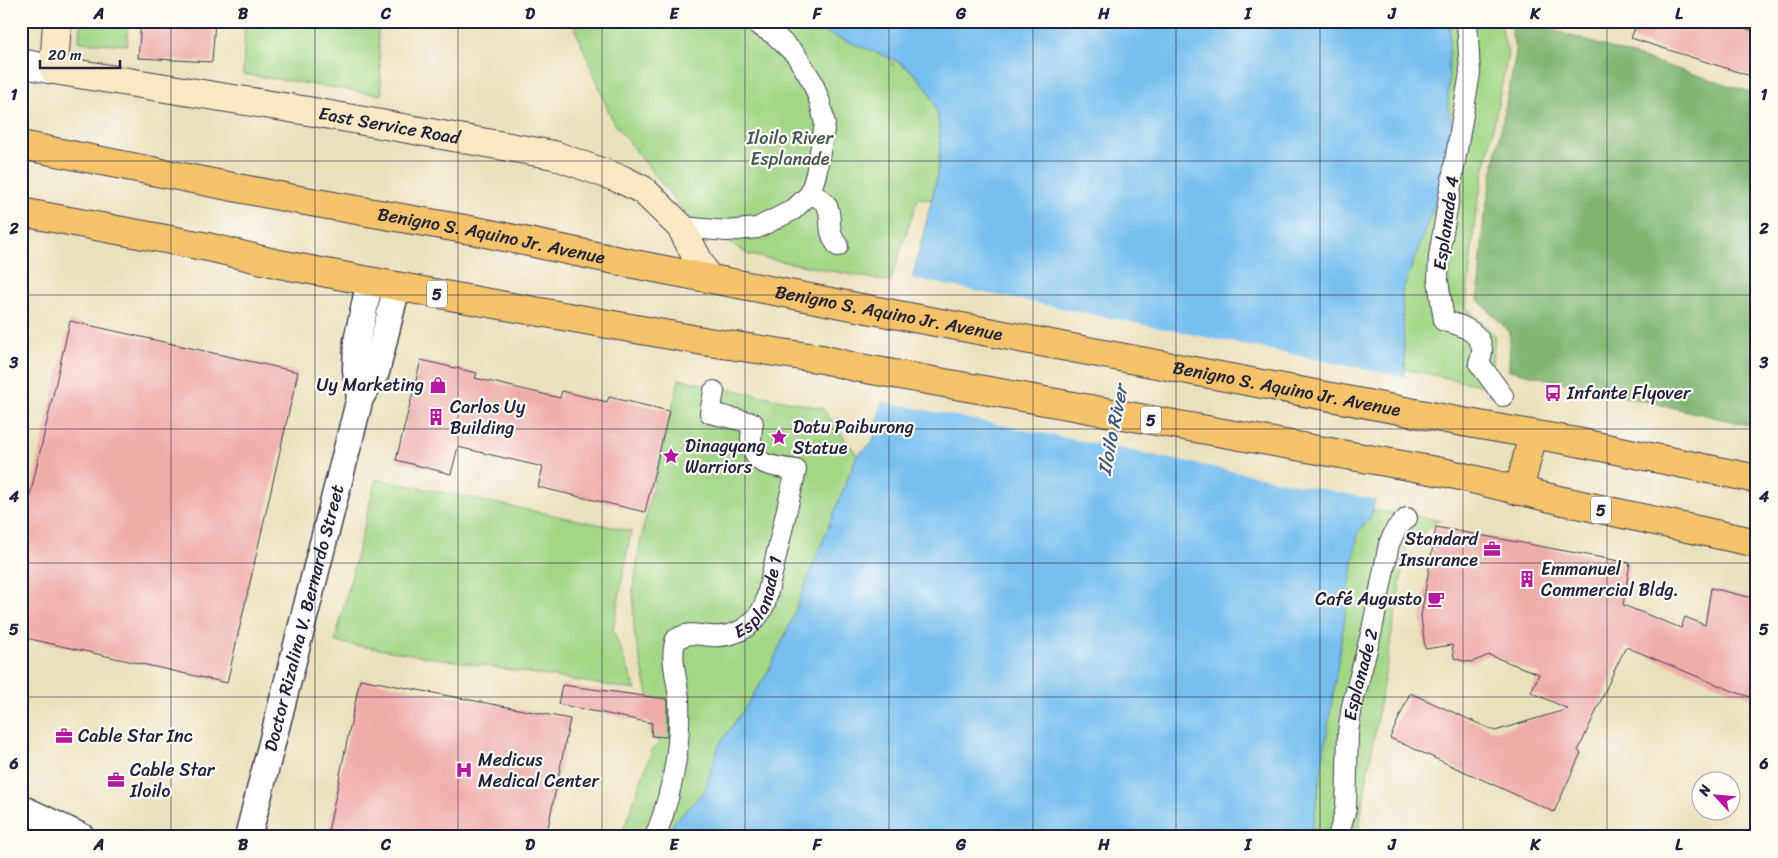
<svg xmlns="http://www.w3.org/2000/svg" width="1778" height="858" viewBox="0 0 1778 858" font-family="Sriracha,sans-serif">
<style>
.green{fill:#a2d585;stroke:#627c60}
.forest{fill:#81b672;stroke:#526c56}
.water{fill:#75beee;stroke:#4c7094}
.pier{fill:#e9e0bc}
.building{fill:#efadaa}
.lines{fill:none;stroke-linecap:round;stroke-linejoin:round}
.pedestrian-casing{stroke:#403e4e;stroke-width:22}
.minor-casing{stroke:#403e4e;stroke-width:29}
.tertiary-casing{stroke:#403e4e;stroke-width:30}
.secondary-casing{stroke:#403e4e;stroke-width:30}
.trunk-casing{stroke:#403e4e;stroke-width:30}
.pedestrian{stroke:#fff;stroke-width:20}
.minor{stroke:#fff;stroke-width:26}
.tertiary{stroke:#fff;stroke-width:28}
.secondary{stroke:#fae7c3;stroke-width:28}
.trunk{stroke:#f3c26a;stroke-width:28}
.grid{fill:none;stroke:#22223b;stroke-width:1;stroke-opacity:0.55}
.labels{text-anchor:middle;stroke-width:4.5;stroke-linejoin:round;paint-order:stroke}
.shield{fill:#fdfcf7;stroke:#646373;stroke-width:1}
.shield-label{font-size:16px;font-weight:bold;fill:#22223b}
.street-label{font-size:18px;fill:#22223b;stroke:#fdfcf7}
.park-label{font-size:18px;fill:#485851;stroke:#fdfcf7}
.poi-label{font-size:18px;fill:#22223b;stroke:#fdfcf7;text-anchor:start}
.water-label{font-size:19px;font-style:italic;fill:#3f597a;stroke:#fdfcf7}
.neatline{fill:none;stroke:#22223b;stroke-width:2}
.grid-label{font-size:16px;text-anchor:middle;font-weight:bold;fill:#22223b}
</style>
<rect width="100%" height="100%" fill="#fdfcf7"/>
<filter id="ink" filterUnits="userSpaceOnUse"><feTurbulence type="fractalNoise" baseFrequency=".02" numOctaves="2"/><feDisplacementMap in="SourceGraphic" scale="10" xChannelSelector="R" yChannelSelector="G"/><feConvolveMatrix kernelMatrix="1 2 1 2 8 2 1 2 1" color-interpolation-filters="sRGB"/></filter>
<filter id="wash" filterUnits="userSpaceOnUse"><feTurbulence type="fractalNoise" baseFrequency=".0096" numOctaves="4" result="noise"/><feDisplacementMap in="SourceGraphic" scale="20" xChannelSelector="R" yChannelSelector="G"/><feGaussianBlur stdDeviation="1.12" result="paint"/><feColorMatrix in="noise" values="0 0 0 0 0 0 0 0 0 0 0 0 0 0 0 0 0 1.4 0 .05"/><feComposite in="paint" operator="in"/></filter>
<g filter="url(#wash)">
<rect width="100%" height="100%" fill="#e9e0bc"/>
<g class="green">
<path d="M80 21H128L127 45 79 42Z"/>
<path d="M245 21H377L382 95 243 74Z"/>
<path d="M572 21H884L892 66 895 60C951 90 944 147 932 200L918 198 890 282 749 255 687 215 613 122Z"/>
<path d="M1428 21H1499L1508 54 1475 217 1466 307 1495 335 1489 387 1405 369 1393 253Z"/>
<path d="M679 379 822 408 857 455 712 837H621L652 750 660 742 651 736V708L634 631 633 589 641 538Z"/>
<path d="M376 479 631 531 613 630 636 690 335 642Z"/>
<path d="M1374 510 1440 520 1407 544 1357 837H1258L1322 580Z"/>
</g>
<path class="forest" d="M1509 21H1524L1757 94V349L1755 358 1757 359V427L1509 370 1510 333 1478 299 1484 217 1516 53Z"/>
<path class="water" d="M805 21H1450L1448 107 1454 132 1442 185 1402 292 1405 369 1371 516 1358 532 1311 837H668L674 822 704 792 719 745 742 712 768 672 790 624 857 455 872 444 936 182C944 132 944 87 895 60L816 29Z"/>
<path class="pier" d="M911 278 1405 377 1377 500 880 401Z"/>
<g id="blocks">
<g class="building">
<path d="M141 21H215L212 62 138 58Z"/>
<path d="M1638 21H1721L1757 32V78L1631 38Z"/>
<path d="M70 321 298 372 227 683 21 637V535Z"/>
<path d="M421 360 477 373 475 378 560 398 562 391 607 402 609 397 669 411 645 512 538 487 543 467 458 447 451 474 396 460Z"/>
<path d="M1436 527 1630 563 1623 605 1681 628 1685 617 1705 625 1711 588 1757 599V699L1735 692 1626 647 1616 667 1578 751 1581 753 1554 812 1390 738 1410 693 1495 731 1568 709 1531 692 1539 674 1489 655 1472 662 1463 661 1454 658 1452 645 1425 649 1421 616Z"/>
<path d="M360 679 570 719 546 837H327Z"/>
<path d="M562 685 667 699V737L651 736 652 723 558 704Z"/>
</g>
</g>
</g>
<g filter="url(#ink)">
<use href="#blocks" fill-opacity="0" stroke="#403e4e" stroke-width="1"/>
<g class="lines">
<g class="pedestrian-casing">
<g id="pedestrian">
<path d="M1467 21 1470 73 1439 256 1438 280 1444 321C1459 324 1482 332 1482 351 1482 355 1480 360 1479 363L1503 396"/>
<path d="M810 194C843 206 820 223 838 246"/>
<path d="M681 227 727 231 757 228 793 210 810 194 816 174 825 124 820 102 812 81 796 55 775 35 752 21"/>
<path id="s1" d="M655 837C673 792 681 748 679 700 678 680 669 659 676 639 692 631 695 635 711 636 735 638 755 626 765 604L796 470C789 469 768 466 762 462 749 453 750 436 753 423L710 413 714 391"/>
<path id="s2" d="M1338 837 1346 809 1348 732 1352 706 1372 630 1389 544 1396 529 1407 518"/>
</g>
</g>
<g class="minor-casing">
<g id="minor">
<path d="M360 398 356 370 357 341 370 281"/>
<path d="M21 808 82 837"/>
<path id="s3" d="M248 837 360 398 376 372 397 286"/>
</g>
</g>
<g class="tertiary-casing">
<path id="tertiary" d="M21 63 54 70"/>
</g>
<g class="secondary-casing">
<g id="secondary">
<path id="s4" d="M57 21 54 70 308 111 554 155 623 180 643 190 681 227 707 277"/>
</g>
</g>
<g class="trunk-casing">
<g id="trunk">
<path id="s5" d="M21 145 294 199 476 231 634 264 867 309 1457 421 1577 442 1757 479"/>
<path d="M21 212 208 247 279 264 428 292 709 342 822 359 855 367 1447 473 1563 501 1757 543"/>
<path d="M1519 491 1533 434"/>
</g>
</g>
<use href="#pedestrian" class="pedestrian"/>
<use href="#minor" class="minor"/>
<use href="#tertiary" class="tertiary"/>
<use href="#secondary" class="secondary"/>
<use href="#trunk" class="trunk"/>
</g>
</g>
<path class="grid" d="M171 21V837M315 21V837M458 21V837M602 21V837M745 21V837M889 21V837M1033 21V837M1176 21V837M1320 21V837M1463 21V837M1607 21V837M21 161H1757M21 295H1757M21 429H1757M21 563H1757M21 697H1757"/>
<defs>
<g id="shop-bare" transform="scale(1.35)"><path d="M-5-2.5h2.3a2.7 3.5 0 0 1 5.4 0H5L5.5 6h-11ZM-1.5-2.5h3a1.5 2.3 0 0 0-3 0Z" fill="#b5179e" stroke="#fdfcf7" stroke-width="2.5" paint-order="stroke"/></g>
<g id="bus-bare" transform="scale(1.35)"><path d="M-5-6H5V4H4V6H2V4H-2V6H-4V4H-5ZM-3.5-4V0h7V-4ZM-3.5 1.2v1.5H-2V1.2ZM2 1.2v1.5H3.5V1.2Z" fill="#b5179e" stroke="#fdfcf7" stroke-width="2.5" paint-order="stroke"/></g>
<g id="building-bare" transform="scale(1.35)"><path d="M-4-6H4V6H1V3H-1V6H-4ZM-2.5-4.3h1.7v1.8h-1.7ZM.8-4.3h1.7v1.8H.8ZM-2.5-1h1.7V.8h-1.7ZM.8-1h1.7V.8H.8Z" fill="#b5179e" stroke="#fdfcf7" stroke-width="2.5" paint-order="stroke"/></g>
<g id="sight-bare" transform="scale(1.35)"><path d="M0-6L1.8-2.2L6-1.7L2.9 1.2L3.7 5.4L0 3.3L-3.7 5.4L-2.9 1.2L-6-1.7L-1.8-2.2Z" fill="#b5179e" stroke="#fdfcf7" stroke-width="2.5" paint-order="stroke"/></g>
<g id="office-bare" transform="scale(1.35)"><path d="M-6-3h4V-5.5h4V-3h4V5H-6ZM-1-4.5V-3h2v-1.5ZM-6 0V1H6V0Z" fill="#b5179e" stroke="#fdfcf7" stroke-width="2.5" paint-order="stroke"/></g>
<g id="cafe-bare" transform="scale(1.35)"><path d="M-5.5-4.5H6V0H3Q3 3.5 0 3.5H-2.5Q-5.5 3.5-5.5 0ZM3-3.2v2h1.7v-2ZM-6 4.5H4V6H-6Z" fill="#b5179e" stroke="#fdfcf7" stroke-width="2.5" paint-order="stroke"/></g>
<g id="hospital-bare" transform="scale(1.35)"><path d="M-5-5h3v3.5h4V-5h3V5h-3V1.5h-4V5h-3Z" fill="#b5179e" stroke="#fdfcf7" stroke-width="2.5" paint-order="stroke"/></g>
</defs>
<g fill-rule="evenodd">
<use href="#shop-bare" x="438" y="385"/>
<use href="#bus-bare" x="1553" y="393"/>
<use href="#building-bare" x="436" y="417"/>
<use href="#sight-bare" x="779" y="437"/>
<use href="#sight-bare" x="671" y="456"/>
<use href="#office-bare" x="1492" y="549"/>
<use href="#building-bare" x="1527" y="579"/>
<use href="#cafe-bare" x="1436" y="599"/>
<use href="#office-bare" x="64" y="736"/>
<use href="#hospital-bare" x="464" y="770"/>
<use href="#office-bare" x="116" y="780"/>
</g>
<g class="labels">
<g class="shield">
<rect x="427" y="280.5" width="20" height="27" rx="4"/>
<rect x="1141" y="406.5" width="20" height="27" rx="4"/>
<rect x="1591" y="496.5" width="20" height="27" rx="4"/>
</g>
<g class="shield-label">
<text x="437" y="300">5</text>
<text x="1151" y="426">5</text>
<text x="1601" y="516">5</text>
</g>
<g class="street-label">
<text dy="6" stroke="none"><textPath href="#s4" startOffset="389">East Service Road</textPath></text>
<text transform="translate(1446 223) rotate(-82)" y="6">Esplanade 4</text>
<text dy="6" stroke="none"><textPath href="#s5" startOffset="479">Benigno S. Aquino Jr. Avenue</textPath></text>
<text dy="6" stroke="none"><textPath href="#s5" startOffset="884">Benigno S. Aquino Jr. Avenue</textPath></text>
<text dy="6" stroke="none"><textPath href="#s5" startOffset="1289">Benigno S. Aquino Jr. Avenue</textPath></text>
<text dy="6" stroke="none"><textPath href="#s1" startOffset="308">Esplanade 1</textPath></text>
<text dy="6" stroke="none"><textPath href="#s3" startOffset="226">Doctor Rizalina V. Bernardo Street</textPath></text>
<text dy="6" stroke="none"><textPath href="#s2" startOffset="165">Esplanade 2</textPath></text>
</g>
<g class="park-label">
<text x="790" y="144">Iloilo River<tspan x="790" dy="21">Esplanade</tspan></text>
</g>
<g class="poi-label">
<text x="424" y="391" text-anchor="end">Uy Marketing</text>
<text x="1567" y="399">Infante Flyover</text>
<text x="450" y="413">Carlos Uy<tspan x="450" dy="21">Building</tspan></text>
<text x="793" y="433">Datu Paiburong<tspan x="793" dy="21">Statue</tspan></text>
<text x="685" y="452">Dinagyang<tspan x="685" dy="21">Warriors</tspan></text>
<text x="1478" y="545" text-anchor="end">Standard<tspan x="1478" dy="21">Insurance</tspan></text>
<text x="1541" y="575">Emmanuel<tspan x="1541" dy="21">Commercial Bldg.</tspan></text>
<text x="1422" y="605" text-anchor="end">Café Augusto</text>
<text x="78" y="742">Cable Star Inc</text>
<text x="478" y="766">Medicus<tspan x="478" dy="21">Medical Center</tspan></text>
<text x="130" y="776">Cable Star<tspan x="130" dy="21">Iloilo</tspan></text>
</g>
<g class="water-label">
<text transform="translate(1112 430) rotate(-79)" y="7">Iloilo River</text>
</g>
</g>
<rect width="1778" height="858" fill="none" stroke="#fdfcf7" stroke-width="55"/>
<g transform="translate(1716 796) rotate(296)"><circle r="24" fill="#fdfcf7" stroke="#a5a5ac"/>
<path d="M0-4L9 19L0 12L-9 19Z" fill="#b5179e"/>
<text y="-8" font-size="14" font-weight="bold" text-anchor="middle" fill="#22223b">N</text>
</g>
<path d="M40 60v8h80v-8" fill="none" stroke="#22223b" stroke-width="2.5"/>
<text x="48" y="60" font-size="15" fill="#22223b" stroke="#fdfcf7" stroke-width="4" paint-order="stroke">20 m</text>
<rect x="28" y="28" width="1722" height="802" class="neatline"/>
<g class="grid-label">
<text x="99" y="19">A</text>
<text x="243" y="19">B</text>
<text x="386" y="19">C</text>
<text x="530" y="19">D</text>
<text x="674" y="19">E</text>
<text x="817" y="19">F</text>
<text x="961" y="19">G</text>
<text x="1104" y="19">H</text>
<text x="1248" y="19">I</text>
<text x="1392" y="19">J</text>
<text x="1535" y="19">K</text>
<text x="1679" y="19">L</text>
<text x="14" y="100">1</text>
<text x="1764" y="100">1</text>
<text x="14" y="234">2</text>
<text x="1764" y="234">2</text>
<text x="14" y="368">3</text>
<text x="1764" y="368">3</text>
<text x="14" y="502">4</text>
<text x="1764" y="502">4</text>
<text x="14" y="635">5</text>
<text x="1764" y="635">5</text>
<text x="14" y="769">6</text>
<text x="1764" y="769">6</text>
<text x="99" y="850">A</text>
<text x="243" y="850">B</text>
<text x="386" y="850">C</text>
<text x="530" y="850">D</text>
<text x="674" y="850">E</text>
<text x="817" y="850">F</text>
<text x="961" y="850">G</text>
<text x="1104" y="850">H</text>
<text x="1248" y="850">I</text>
<text x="1392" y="850">J</text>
<text x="1535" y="850">K</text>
<text x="1679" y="850">L</text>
</g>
</svg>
